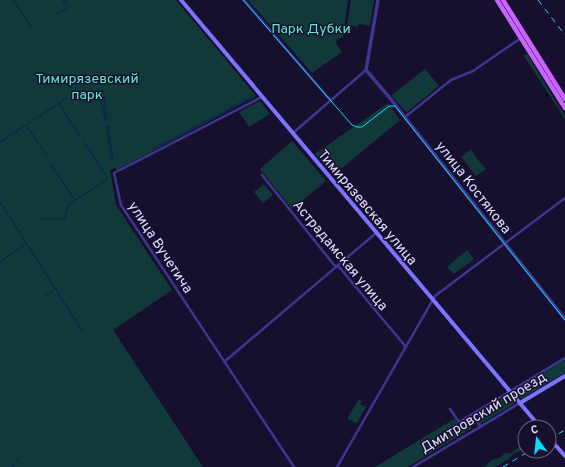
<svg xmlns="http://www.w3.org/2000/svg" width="565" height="467" viewBox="0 0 565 467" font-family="Overpass,sans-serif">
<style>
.green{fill:#123939}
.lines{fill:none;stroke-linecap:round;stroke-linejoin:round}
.stream{stroke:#061f51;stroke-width:1}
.minor{stroke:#3d3791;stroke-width:2.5}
.tertiary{stroke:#3d3791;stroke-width:3.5}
.secondary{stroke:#7c74ff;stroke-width:4}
.primary{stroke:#ca64ff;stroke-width:4.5}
.tram{stroke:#09dfff;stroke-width:1}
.rail{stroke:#09dfff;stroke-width:1;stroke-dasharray:6 5;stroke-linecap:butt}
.labels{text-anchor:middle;stroke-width:3;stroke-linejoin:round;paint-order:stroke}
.park-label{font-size:14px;fill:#5debcc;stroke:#160f2e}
.street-label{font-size:14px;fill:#e2ddff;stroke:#160f2e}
</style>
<rect width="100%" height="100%" fill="#160f2e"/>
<g class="green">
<path d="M0 0H176L256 96 117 170 116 168 110 170 116 205 172 290 113 330 203 467H0Z"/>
<path d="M248 0H348L343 37 339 38 336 41 337 45 342 52 312 73Z"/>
<path d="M351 0H374L370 26 359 24 358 27 347 25Z"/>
<path d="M527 54 565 116V119L524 56Z"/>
<path d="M425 69 439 86 407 112 405 111 392 96 393 94Z"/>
<path d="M260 101 270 114 249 127 239 112Z"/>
<path d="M388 103 400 120 336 173 334 171 331 173 315 154Z"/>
<path d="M292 141 326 181 292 209 260 169Z"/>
<path d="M471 149 475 156 486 169 476 176 461 157Z"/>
<path d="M264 184 273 195 263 203 254 192Z"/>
<path d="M467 250 474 259 454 274 447 267Z"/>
<path d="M565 360V373L521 399 514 390Z"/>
<path d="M508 395H510L516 403 480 424 475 415Z"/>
<path d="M359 399 362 401 360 404 366 407 357 423H355L348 419V417Z"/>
<path d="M468 418 474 421 470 425 472 428 408 467H375L454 419 460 426V424Z"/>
<path d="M525 440V449L513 454 509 459 495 467H484L492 460 501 457 505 453 510 454 522 445Z"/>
</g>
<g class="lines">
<g class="stream">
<path d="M13 0 32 28"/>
<path d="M63 0 65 4 69 6"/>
<path d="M66 0 67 2"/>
<path d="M57 14 67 9"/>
<path d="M104 97 107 119"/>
<path d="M101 98 105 120"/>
<path d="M59 104 79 135"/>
<path d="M26 125 47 156"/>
<path d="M106 126 111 159"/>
<path d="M108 126 113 158"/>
<path d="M0 142 67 98"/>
<path d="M153 149 253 96"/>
<path d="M50 163 75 200"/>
<path d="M0 202 83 332"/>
<path d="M42 219H64L69 204 108 179 84 142"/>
<path d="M0 262 26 244"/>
<path d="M44 297 56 289"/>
<path d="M13 467 19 458"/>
</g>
<g class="minor">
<path d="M244 0 331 101"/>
<path d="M262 97 114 173 121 205 294 467"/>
<path d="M405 117 451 80 473 71 521 38"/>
<path d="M293 133 366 70"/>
<path d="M262 175 334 265 340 268 406 347"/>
<path d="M224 362 376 233"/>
<path d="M450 409 459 422 565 358"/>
<path d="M473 414 480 426"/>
<path d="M337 467 435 296 565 198"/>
<path d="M413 467 520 403"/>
</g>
<path class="tertiary" d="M378 0 366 70 389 97 565 319"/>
<g class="secondary">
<path d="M181 0 540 427"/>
<path d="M520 403 565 376"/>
<path d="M549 438 565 456"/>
</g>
<g class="primary">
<path d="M497 0 565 108"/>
<path d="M503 0 565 99"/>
</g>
<path class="tram" d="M243 0 352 125 357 127H362L389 106H395L565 320"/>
<g class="rail">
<path d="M538 0 565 35"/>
<path d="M549 439 565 430"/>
<path d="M503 467 529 451"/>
</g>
</g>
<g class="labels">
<g class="park-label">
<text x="311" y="33">Парк Дубки</text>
<text x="87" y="83">Тимирязевский<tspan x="87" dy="16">парк</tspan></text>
</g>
<g class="street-label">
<text transform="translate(474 187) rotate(52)" y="5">улица Костякова</text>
<text transform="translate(368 207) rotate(50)" y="5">Тимирязевская улица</text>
<text transform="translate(161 247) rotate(57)" y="5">улица Вучетича</text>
<text transform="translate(341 255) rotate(50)" y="5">Астрадамская улица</text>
<text transform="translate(483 412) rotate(-31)" y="5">Дмитровский проезд</text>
</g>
</g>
<g transform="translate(537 439) rotate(345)"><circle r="19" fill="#160f2e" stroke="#686182"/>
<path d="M0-3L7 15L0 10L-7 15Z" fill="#09dfff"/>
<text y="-6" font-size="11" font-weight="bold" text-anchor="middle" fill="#e2ddff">С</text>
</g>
</svg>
